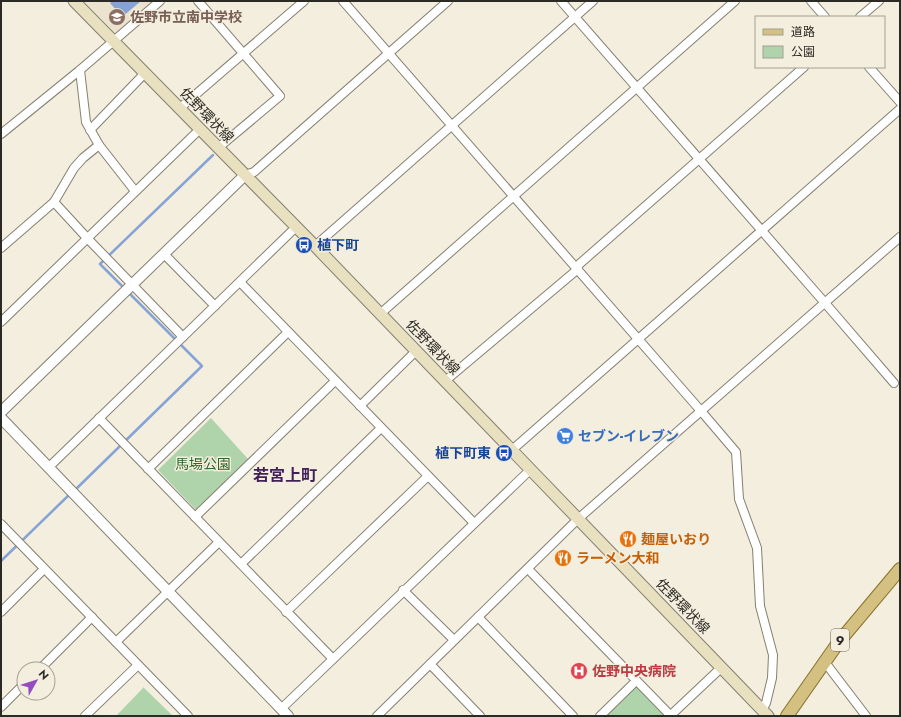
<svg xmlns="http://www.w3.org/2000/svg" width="901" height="717" viewBox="0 0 901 717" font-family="Jost,'Noto Sans JP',sans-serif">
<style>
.built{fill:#ebe3cd}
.green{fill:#afd4ab}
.water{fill:#86a3d7}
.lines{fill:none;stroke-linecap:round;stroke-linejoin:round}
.stream{stroke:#86a3d7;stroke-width:2.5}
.minor-casing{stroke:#847f70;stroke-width:10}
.tertiary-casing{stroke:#847f70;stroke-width:12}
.secondary-casing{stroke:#847f70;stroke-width:13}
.primary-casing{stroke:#86712a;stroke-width:14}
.minor{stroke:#fff;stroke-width:8}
.tertiary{stroke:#fff;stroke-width:10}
.secondary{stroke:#e9e0c0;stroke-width:11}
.primary{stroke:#d4c181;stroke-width:12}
.labels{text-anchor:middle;stroke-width:3;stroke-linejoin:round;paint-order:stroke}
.shield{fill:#f3eede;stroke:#68655c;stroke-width:1}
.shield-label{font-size:13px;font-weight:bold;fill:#2c2a24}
.education-label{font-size:14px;font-weight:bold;fill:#785e54;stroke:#f3eede;text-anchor:start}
.street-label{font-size:14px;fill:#2c2a24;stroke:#f3eede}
.transit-label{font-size:14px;font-weight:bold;fill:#164399;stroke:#f3eede;text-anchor:start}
.shop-label{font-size:14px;font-weight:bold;fill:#366cbe;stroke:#f3eede;text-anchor:start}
.park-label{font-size:14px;fill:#2b6627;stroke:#f3eede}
.food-label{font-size:14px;font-weight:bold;fill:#c56008;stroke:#f3eede;text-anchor:start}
.health-label{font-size:14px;font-weight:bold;fill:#be3a42;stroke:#f3eede;text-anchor:start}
.quarter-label{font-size:16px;font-weight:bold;fill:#422057;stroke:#f3eede}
</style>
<rect width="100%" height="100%" fill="#f3eede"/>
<path class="built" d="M84 1H153L116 34Z"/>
<g class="green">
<path d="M211 418 248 459 196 510 158 470Z"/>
<path d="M637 686 666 716H606Z"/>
<path d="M144 687V688L173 716H116Z"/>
</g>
<path class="water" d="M112 1H141L122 17 110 3Z"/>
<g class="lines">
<g class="stream">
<path d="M125 289 100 264 213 155"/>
<path d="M75 490 202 366 129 293"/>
<path d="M1 561 71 493"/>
</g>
<g class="minor-casing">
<g id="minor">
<path d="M198 1 280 96 218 148"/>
<path d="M343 1 701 411 578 519 377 716"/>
<path d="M561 1 825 303 894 383"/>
<path d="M811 1 825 17"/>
<path d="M860 17 879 1"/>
<path d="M869 67 900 102"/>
<path d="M180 108 304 1"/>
<path d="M90 130 145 73"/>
<path d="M1 134 80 70 160 1"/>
<path d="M99 145 135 191"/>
<path d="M245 175 254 172 448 1"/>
<path d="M54 202 88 239 183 337"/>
<path d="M315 246 593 1"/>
<path d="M1 248 54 202 74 168 83 158 99 145 86 122 80 70"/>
<path d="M164 254 215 306"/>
<path d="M576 267 804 67"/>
<path d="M240 282 474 523"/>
<path d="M380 314 735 1"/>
<path d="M1 322 200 129"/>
<path d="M445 381 578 269"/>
<path d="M360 406 416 351"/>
<path d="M99 418 333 659"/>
<path d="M512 450 900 109"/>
<path d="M48 468 296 227"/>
<path d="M148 469 288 332"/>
<path d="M195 517 335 381"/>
<path d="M1 524 188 716"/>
<path d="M241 564 381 428"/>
<path d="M528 569 671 716"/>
<path d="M403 590 454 640"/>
<path d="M1 612 44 569"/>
<path d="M286 612 428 476"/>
<path d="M478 617 573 716"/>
<path d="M116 642 219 542"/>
<path d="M824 661 866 716"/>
<path d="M430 664 480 716"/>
<path d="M40 669 92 617"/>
<path d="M1 707 24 684"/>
<path d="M281 709 530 470"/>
<path d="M762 710 766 703 772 678 773 655 760 606 757 548 739 499 736 452 701 411 900 237"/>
<path d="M85 716 138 665"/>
<path d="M600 716 636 681"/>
<path d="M670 716 722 667"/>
</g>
</g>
<g class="tertiary-casing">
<g id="tertiary">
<path d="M1 412 245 175"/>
<path d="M1 418 288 716"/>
</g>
</g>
<g class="secondary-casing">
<path id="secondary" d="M74 1 315 246 768 716"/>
</g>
<g class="primary-casing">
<path id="primary" d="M787 716 838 643 900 569"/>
</g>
<use href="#minor" class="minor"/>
<use href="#tertiary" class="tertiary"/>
<use href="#secondary" class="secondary"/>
<use href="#primary" class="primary"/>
</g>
<defs>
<g id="school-disc" transform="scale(0.9)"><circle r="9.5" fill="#8d6e63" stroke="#f3eede"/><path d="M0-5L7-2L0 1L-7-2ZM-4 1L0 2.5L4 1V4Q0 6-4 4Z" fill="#fff"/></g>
<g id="bus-disc" transform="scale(0.9)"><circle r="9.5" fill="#1a4fb4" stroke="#f3eede"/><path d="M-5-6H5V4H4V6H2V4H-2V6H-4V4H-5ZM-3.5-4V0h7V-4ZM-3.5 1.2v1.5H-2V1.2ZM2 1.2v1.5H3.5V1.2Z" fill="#fff"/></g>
<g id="supermarket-disc" transform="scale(0.9)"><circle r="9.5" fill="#3f7fe0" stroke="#f3eede"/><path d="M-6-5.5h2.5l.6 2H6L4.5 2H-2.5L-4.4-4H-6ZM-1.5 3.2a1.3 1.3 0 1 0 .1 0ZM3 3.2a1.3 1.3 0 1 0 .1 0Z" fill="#fff"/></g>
<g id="restaurant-disc" transform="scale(0.9)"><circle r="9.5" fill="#e8710a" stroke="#f3eede"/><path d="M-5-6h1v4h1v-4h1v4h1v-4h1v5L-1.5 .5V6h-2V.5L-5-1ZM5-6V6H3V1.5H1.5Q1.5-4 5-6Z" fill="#fff"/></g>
<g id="hospital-disc" transform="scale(0.9)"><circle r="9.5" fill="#e0444e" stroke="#f3eede"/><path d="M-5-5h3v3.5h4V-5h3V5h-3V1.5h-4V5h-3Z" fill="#fff"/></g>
</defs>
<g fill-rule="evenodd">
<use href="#school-disc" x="117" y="17"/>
<use href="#bus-disc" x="304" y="245"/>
<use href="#supermarket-disc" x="565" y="436"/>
<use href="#bus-disc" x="504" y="453"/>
<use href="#restaurant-disc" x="628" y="539"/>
<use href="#restaurant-disc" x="563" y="558"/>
<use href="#hospital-disc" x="579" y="671"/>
</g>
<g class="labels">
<rect class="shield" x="831" y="629" width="18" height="22" rx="3"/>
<g class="shield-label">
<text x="840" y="645">9</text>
</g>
<g class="education-label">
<text x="130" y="22">佐野市立南中学校</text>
</g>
<g class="street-label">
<text transform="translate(207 115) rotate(46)" y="5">佐野環状線</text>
<text transform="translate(433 347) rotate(46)" y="5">佐野環状線</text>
<text transform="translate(683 606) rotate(46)" y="5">佐野環状線</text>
</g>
<g class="transit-label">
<text x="317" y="250">植下町</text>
<text x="491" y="458" text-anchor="end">植下町東</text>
</g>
<g class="shop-label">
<text x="578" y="441">セブン-イレブン</text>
</g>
<g class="park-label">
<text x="203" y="469">馬場公園</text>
</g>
<g class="food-label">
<text x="641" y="544">麺屋いおり</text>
<text x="576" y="563">ラーメン大和</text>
</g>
<g class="health-label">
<text x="592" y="676">佐野中央病院</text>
</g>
<g class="quarter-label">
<text x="285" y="481">若宮上町</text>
</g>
</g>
<rect width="901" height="717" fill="none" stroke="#2c2a24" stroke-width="4"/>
<rect x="755" y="16" width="130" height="52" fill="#f3eede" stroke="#a3a094"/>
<rect x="763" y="29" width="20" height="6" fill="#d4c181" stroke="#a3a094"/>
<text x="791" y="36" font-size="12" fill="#2c2a24">道路</text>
<rect x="763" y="46" width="20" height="12" fill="#afd4ab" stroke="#a3a094"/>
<text x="791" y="56" font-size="12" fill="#2c2a24">公園</text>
<g transform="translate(36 681) rotate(51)"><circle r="19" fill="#f3eede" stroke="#a3a094"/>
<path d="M0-3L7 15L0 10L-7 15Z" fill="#954cbf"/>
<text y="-6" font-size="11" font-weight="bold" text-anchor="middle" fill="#2c2a24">N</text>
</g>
</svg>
